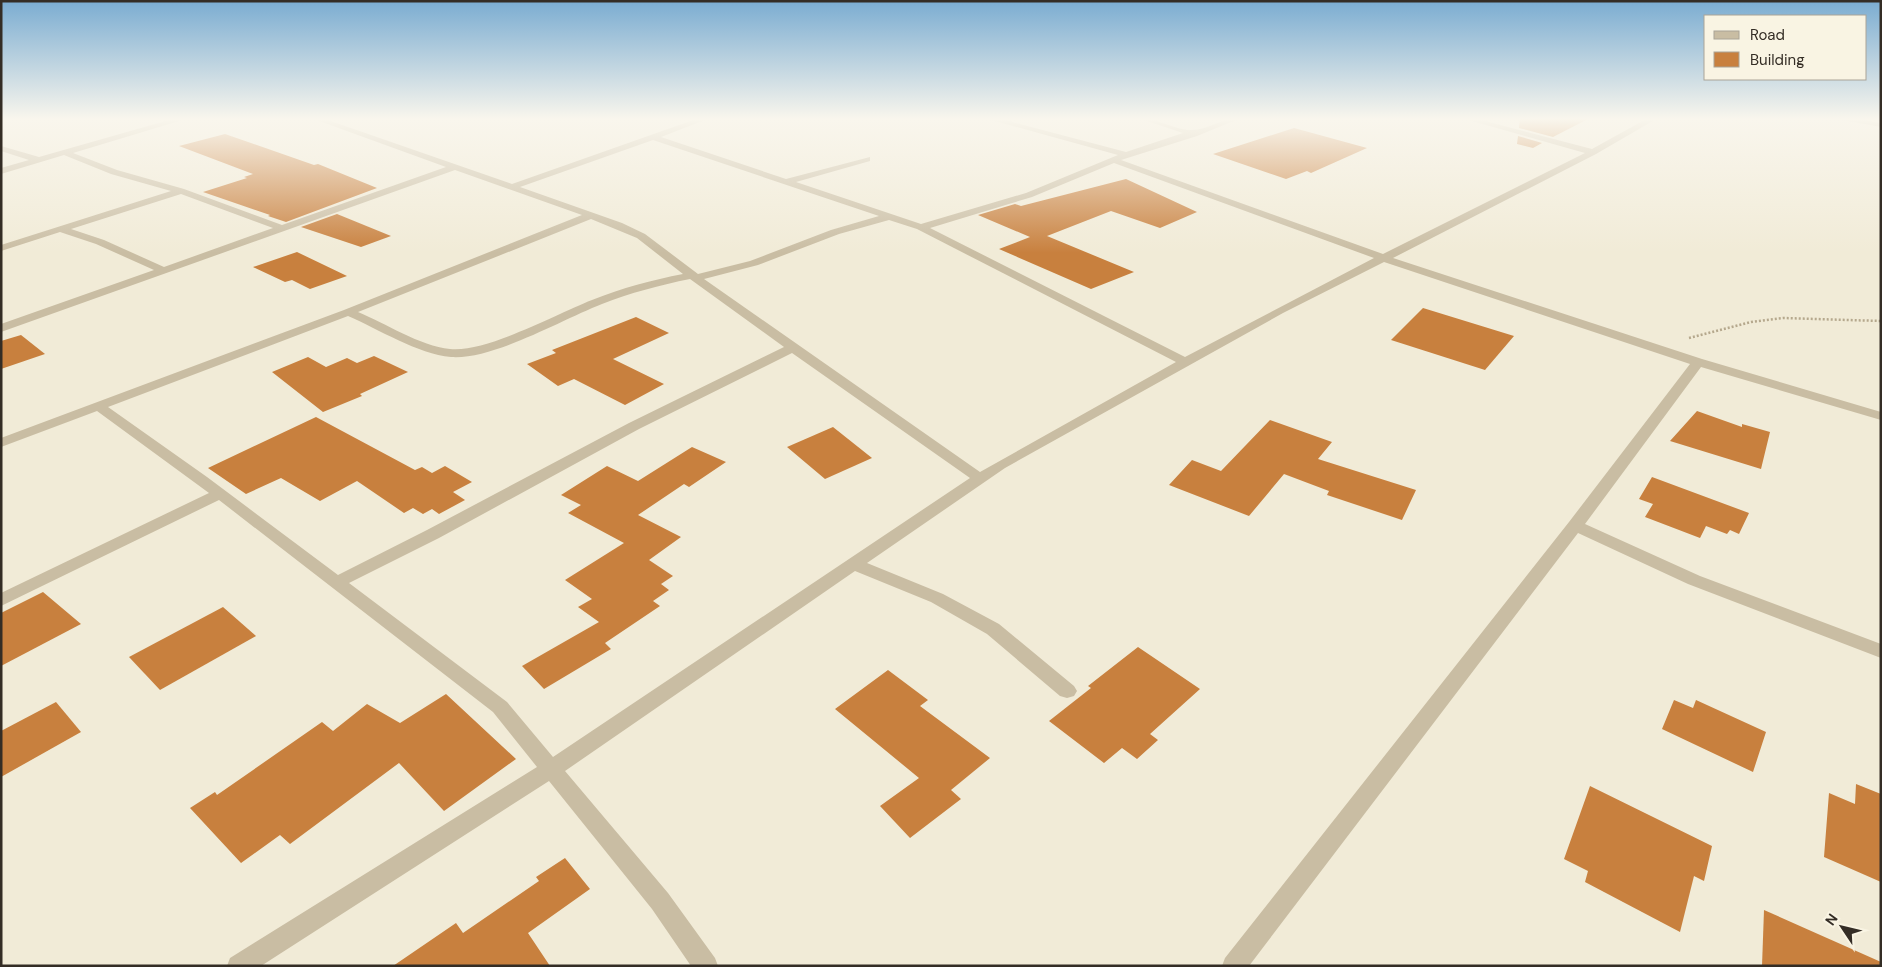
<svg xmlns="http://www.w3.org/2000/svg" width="1882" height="967" viewBox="0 0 1882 967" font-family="'DM Sans',sans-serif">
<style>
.building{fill:#c8803e}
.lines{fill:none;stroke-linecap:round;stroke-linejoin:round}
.path{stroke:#b5a88d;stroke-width:2.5;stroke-dasharray:2 2;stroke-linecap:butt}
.minor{fill:#c9bda3;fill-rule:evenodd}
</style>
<rect width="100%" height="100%" fill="#f1ebd7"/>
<g class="building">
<path d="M1520 118H1590L1553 137 1519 128Z"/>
<path d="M1294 128 1367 148 1311 173 1307 171 1286 179 1213 154Z"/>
<path d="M225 134 314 165 318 164 377 188 286 222 268 216 270 215 203 192 247 178 244 177 253 174 179 146Z"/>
<path d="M1518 136 1542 143 1533 148 1517 144Z"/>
<path d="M1126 179 1197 212 1160 228 1111 211 1047 236 1134 272 1091 289 999 249 1030 237 978 215 1015 204 1021 206Z"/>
<path d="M337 214 391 236 361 247 301 227Z"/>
<path d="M297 252 347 276 310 289 292 280 285 282 253 267Z"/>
<path d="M1423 308 1514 336 1485 370 1391 340Z"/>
<path d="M636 317 669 333 613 359 664 384 625 405 574 379 558 386 527 364 556 353 552 350Z"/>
<path d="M21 335 45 354 1 369V341Z"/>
<path d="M374 356 408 372 360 394 362 396 323 412 272 372 308 357 326 367 347 358 357 363Z"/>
<path d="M1697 411 1742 427V424L1770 432 1761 469 1670 441Z"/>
<path d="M316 417 415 470 422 467 432 473 445 466 472 482 453 492 465 500 439 514 432 509 423 514 413 508 404 513 357 481 320 501 281 478 246 494 208 468Z"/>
<path d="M1270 420 1332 442 1318 459 1416 490 1402 520 1327 495 1329 491 1284 474 1249 516 1169 485 1192 460 1221 471Z"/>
<path d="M833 427 872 458 825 479 787 447Z"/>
<path d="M692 447 726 462 689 487 684 484 638 515 681 537 649 560 673 576 661 584 669 590 653 601 660 606 605 643 611 649 544 689 522 666 599 622 578 607 592 599 565 580 624 543 568 513 581 505 561 495 607 466 638 481Z"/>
<path d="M1652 477 1749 513 1739 534 1730 530 1727 534 1706 526 1700 538 1645 517 1653 504 1639 499Z"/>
<path d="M43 592 81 624 1 666V613Z"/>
<path d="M223 607 256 636 160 690 129 657Z"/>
<path d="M1138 647 1200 689 1150 734 1158 740 1137 759 1122 748 1104 763 1049 721 1091 688 1088 686Z"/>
<path d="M888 670 928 700 920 706 990 758 951 790 961 799 910 838 880 806 919 778 835 709Z"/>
<path d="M446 694 516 759 444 811 399 763 290 844 280 835 241 863 190 808 215 792 217 795 322 722 333 731 367 704 400 723Z"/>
<path d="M1674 700 1693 708 1696 700 1766 732 1753 772 1662 729Z"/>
<path d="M56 702 81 732 1 777V731Z"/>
<path d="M1856 784 1881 794V882L1824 857 1829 793 1855 804Z"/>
<path d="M1590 786 1712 846 1704 881 1694 876 1680 932 1585 882 1588 871 1564 859Z"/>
<path d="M565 858 590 889 528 933 550 966H393L456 923 463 933 539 881 536 877Z"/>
<path d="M1764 910 1881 962V966H1762Z"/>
</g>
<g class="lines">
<path class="path" d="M1689 338 1751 322 1783 318 1881 321"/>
<g class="minor">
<path d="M176 118H189L73 153 117 170 184 189 282 225 446 167 311 118H322L512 184 699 118H710L661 137 786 179 870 157V161L796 182 921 224 1026 193 1118 155 984 118H997L1126 152 1183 133 1138 118C1157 118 1178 131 1192 130 1207 130 1222 118 1241 118L1197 136 1121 160 1383 254 1585 153 1461 118H1474L1592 149 1648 118H1658L1596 154 1393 258 1702 359 1881 412V420L1701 367 1585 524 1700 576 1881 644V658L1688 584 1578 533 1249 966H1222L1225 958 1569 522 1690 364 1384 262 1283 313 1005 468 867 563 943 594 999 624 1074 686 1077 691 1074 696 1067 698 1060 696 987 634 931 602 855 571 565 771 668 893 715 958 718 966H691L652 909 549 781 261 966H227L230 958 537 767 493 712 219 500 1 606V593L209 493 97 411 1 447V438L344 310 582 215 455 170 1 332V324L154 270 96 244 60 232 1 251V245L171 191 111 174 64 155 1 174V168L29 160 1 151V146L39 157ZM653 140 879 216 831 230 750 261 698 274 645 234 622 223 520 187ZM1114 163 1374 258 1185 357 930 228 1032 197ZM181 194 273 228 164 267 104 240 71 229ZM591 219 637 238 683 274C652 280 622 288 592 300 556 314 486 353 450 349 420 346 385 323 358 312ZM889 220 917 229 1176 362 980 472 704 279 758 265 839 234ZM690 279 784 347 629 423 427 530 338 575 207 477 108 407 348 316C378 329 418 354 451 357 493 360 561 320 602 304 630 293 660 285 690 279ZM792 353 970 478 553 757 507 702 349 583 439 538 639 429Z"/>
<path d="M1831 118H1850L1881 123V127Z"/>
</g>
</g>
<linearGradient id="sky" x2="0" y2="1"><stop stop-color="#7aacd1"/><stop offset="0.47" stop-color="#f9f6ed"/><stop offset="1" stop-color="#f9f6ed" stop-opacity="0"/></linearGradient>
<rect width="1882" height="253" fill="url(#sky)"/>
<rect width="1882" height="967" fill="none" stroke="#342d25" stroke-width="5"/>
<rect x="1704" y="15" width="162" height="65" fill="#f9f4e3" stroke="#aaa497"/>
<rect x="1714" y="31" width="25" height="8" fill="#c9bda3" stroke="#aaa497"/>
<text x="1750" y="40" font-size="15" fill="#342d25">Road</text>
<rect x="1714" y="52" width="25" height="15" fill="#c8803e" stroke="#aaa497"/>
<text x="1750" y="65" font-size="15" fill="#342d25">Building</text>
<g transform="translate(1842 927) rotate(305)" stroke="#f9f4e3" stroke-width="4" paint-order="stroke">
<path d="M0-4L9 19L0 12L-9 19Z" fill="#342d25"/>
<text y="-8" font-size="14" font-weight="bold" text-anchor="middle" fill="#342d25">N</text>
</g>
</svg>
